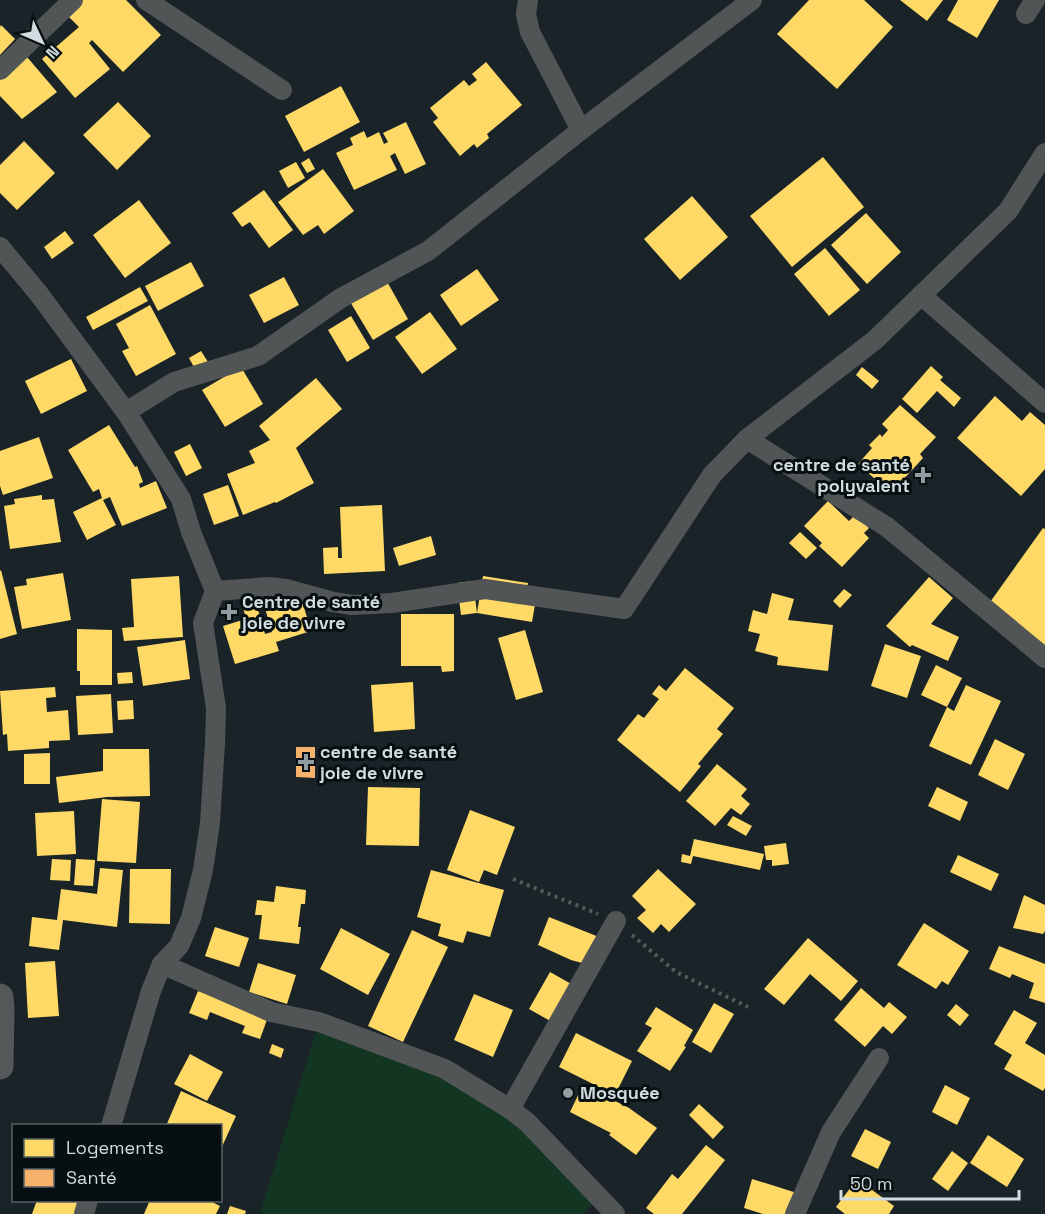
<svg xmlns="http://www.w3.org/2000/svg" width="1045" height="1214" viewBox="0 0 1045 1214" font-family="'Space Grotesk',sans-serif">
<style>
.green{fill:#123622}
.homes{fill:#ffd966}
.health{fill:#f6b26b}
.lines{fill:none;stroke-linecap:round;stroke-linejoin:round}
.path{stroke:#565a5b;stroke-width:4;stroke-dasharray:3 4.5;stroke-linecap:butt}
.minor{stroke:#515555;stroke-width:20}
.secondary{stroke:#535858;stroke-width:27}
.poi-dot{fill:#909ca0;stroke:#070f12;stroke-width:2}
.labels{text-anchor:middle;stroke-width:6;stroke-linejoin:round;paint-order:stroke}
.poi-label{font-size:18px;font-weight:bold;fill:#d0dce0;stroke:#070f12;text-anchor:start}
</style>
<rect width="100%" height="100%" fill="#1a2428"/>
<path class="green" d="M319 1022 503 1105 599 1197 583 1214H260Z"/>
<g class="homes">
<path d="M76 0H126L161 35 123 72 92 40 89 43 110 69 75 98 42 59 79 27 64 12Z"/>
<path d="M809 0H864L893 27 837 89 777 34Z"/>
<path d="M900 0H943L927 21Z"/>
<path d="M958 0H999L977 38 947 20Z"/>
<path d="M1 25 15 39 0 55V27Z"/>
<path d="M27 57 57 92 22 119 0 96V77Z"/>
<path d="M486 62 522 105 487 134 489 138 477 148 474 144 460 156 433 122 438 118 430 108 464 80 469 86 477 80 472 74Z"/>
<path d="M341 86 360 122 304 152 285 116Z"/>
<path d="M118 102 151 136 117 170 83 135Z"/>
<path d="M406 122 426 164 405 174 395 153 390 156 397 170 354 190 336 153 353 145 350 138 364 131 367 138 379 132 384 144 388 142 383 133Z"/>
<path d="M24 141 55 173 17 210 0 193V165Z"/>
<path d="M823 157 864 207 792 267 750 216Z"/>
<path d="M309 158 315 169 307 173 301 163Z"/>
<path d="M296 162 305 178 288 188 279 171Z"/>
<path d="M323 169 354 211 324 234 318 225 303 235 278 202Z"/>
<path d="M264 190 293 230 269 248 250 222 242 227 232 213Z"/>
<path d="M692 196 728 237 680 280 644 239Z"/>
<path d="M139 200 171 243 125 278 93 235Z"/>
<path d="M866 213 901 252 867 284 831 245Z"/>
<path d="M65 231 74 243 52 259 44 247Z"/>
<path d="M825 248 860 290 829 316 794 274Z"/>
<path d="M191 262 204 286 158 311 145 286Z"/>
<path d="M477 269 499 300 461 326 440 295Z"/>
<path d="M284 277 299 305 264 323 249 295Z"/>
<path d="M385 278 408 319 373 340 349 300Z"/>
<path d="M140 287 148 301 93 330 86 317Z"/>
<path d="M150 305 176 354 136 376 122 351 129 348 116 324Z"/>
<path d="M430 312 457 349 422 374 395 337Z"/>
<path d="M351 316 370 348 347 362 328 330Z"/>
<path d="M201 351 208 362 195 369 189 358Z"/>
<path d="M71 359 87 391 41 414 25 381Z"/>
<path d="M931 366 943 377 940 380 961 398 954 407 937 391 917 413 902 399Z"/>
<path d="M241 367 263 404 225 427 202 390Z"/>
<path d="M862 367 879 381 872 389 856 375Z"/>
<path d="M316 378 342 409 296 448 314 483 276 503 275 502 243 515 227 474 255 463 249 451 270 440 259 426Z"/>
<path d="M995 396 1022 421 1030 412 1045 425V469L1021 496 957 438Z"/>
<path d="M900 405 936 437 920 454 923 458 891 493 858 464 872 448 869 445 880 434 882 437 888 430 882 424Z"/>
<path d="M109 425 135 467 137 466 143 482 139 484 140 488 156 481 167 508 122 526 110 497 103 500 116 525 87 540 73 512 102 498 99 489 93 492 68 450Z"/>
<path d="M39 437 53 478 3 495 0 486V451Z"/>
<path d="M190 444 202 468 186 476 174 452Z"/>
<path d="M228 485 239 516 214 525 203 494Z"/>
<path d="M42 495V500L54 499 61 542 10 549 4 506 15 504 14 499Z"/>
<path d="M828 501 849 521 855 515 869 528 864 533 869 538 842 567 819 546 822 543 804 526Z"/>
<path d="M382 505 385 571 324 574 323 548 338 547V558H342L340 507Z"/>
<path d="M1043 528 1045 529V645L988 605Z"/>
<path d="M800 532 817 548 806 559 789 543Z"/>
<path d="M431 536 436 555 399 566 393 548Z"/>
<path d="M1 570 17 634 0 639V571Z"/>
<path d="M63 573 71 620 22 629 14 587 27 585 26 579Z"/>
<path d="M179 576 183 637 124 641 122 628 134 627 131 579Z"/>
<path d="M483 576 528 583 525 598 536 599 532 622 477 613 461 615 457 583 473 581 477 613Z"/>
<path d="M929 577 953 598 931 624 959 637 948 661 912 645 910 647 886 626Z"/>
<path d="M298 587 311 631 276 642 279 651 235 664 223 626 246 619 243 607 256 603 265 634 272 632 262 598Z"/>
<path d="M844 589 852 595 840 608 833 601Z"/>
<path d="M772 593 794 599 788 620 833 625 828 671 777 665 778 657 755 651 760 634 748 631 753 610 767 614Z"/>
<path d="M401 614H454V671L442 672 441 666H401Z"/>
<path d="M77 629 112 630V685H80V671H77Z"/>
<path d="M525 630 543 692 516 700 498 638Z"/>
<path d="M185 640 190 679 143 686 137 647Z"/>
<path d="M885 644 921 656 907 698 871 686Z"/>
<path d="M936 665 962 678 947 707 921 695Z"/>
<path d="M685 668 734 708 717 729 723 734 698 764 701 766 680 792 617 740 638 714 644 718 659 699 652 694 659 685 666 691Z"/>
<path d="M132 672 133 683 118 684 117 673Z"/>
<path d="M413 682 415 729 374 732 371 685Z"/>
<path d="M966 685 1001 701 971 765 929 746 947 707 954 711Z"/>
<path d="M55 687 56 697 46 698 47 712 68 710 70 740 49 741V748L8 751 7 734 3 735 0 691Z"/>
<path d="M111 694 113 733 78 735 76 696Z"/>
<path d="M133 700 134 719 118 720 117 701Z"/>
<path d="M995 739 1025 754 1008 790 978 775Z"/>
<path d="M103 749H149L150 796 107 797 59 803 56 777 103 771Z"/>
<path d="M50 753V784H24V754Z"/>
<path d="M717 764 747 789 741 796 750 804 741 815 731 808 715 826 686 801Z"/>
<path d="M368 787 420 788 419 846 366 845Z"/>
<path d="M937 787 968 802 960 821 928 806Z"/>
<path d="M102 799 140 802 136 863 97 861Z"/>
<path d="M470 810 515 827 497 875 484 870 479 882 447 870Z"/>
<path d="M74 811 76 854 37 856 35 813Z"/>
<path d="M733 816 752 826 746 836 727 825Z"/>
<path d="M694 839 764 854 760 870 693 856 691 864 681 862 682 854 690 856Z"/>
<path d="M786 843 789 864 772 866V860H766L764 846Z"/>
<path d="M958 855 999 874 991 891 950 872Z"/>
<path d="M52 859 71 860 70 881 50 880Z"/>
<path d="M76 859 95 860 93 886 74 885Z"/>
<path d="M100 868 123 870 117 927 63 920 59 950 29 946 32 917 57 920 61 889 97 894Z"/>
<path d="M130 869H171L170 924 129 923Z"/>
<path d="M658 869 696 904 669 932 661 924 653 933 637 918 646 910 632 896Z"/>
<path d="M431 870 504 890 490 937 467 931 463 943 438 936 441 924 417 917Z"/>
<path d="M276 886 306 890 305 904H301L298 927H301L299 944 259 939 262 915H255L257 900 274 902Z"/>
<path d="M1024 895 1045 905V931L1043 934 1013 928Z"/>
<path d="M549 917 604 939 593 966 571 960 538 945Z"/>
<path d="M924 923 969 951 948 985 942 981 936 989 897 965Z"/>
<path d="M215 927 249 938 239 967 205 956Z"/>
<path d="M341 928 390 954 368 995 320 969Z"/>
<path d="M412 930 448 947 403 1042 368 1026Z"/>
<path d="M808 938 858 981 841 1001 810 974 784 1005 764 989Z"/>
<path d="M999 946 1045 964V1003L1029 998 1034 983 1012 974 1010 978 989 969Z"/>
<path d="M55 961 59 1016 28 1018 25 963Z"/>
<path d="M258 963 296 975 287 1004 249 992Z"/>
<path d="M550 972 573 985 552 1022 529 1009Z"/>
<path d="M861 988 884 1008 889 1002 907 1017 892 1034 883 1026 865 1047 834 1020Z"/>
<path d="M198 991 268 1017 260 1039 242 1033 245 1026 210 1012 207 1020 189 1013Z"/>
<path d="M474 994 513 1010 493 1057 454 1040Z"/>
<path d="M714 1003 734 1014 711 1053 692 1042Z"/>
<path d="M956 1004 969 1015 960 1026 947 1015Z"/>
<path d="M656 1007 693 1030 684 1046 686 1047 670 1071 637 1051 652 1028 645 1024Z"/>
<path d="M1014 1010 1037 1023 1025 1043 1045 1055V1088L1043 1091 1004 1069 1012 1055 994 1044Z"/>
<path d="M576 1033 632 1061 615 1095 559 1067Z"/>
<path d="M272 1044 284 1049 281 1058 269 1053Z"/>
<path d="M190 1054 223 1072 207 1101 174 1084Z"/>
<path d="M583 1085 629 1108 657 1128 636 1155 609 1135 611 1133 570 1112Z"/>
<path d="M945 1085 970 1098 957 1125 932 1112Z"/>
<path d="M181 1091 236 1116 220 1151V1126H166Z"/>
<path d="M699 1104 724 1127 713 1139 689 1115Z"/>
<path d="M865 1129 891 1142 878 1169 851 1156Z"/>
<path d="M988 1135 1024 1159 1007 1187 970 1163Z"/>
<path d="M706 1145 725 1160 682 1214H654L646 1208 672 1174 678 1179Z"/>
<path d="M952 1151 968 1163 948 1191 932 1179Z"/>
<path d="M752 1179 797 1193 791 1214H763L744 1208Z"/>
<path d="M857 1179 894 1206 889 1214H845L836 1207Z"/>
<path d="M37 1200H81L76 1214H32Z"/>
<path d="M150 1200H208L220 1206 216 1214H144Z"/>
<path d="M230 1206 246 1211 245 1214H227Z"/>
</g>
<path class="health" d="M296 747H315V778L296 777Z"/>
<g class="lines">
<g class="path">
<path d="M513 879 598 914"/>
<path d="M632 935 676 972 748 1007"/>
</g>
<g class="minor">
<path d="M146 0 282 90"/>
<path d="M528 0 526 14 530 32 581 130"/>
<path d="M1026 14 1035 0"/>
<path d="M0 70 73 0"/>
<path d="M0 247 39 294 126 412 181 499 191 532 215 591 203 623 216 708 215 743 210 823 203 870 191 918 179 946 162 964 151 991 111 1126"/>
<path d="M921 295 1045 403"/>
<path d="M126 412 174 382 258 356 341 298 428 251 581 130 752 0"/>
<path d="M747 439 887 527 1045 658"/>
<path d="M215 591 268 587 286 589 333 602 352 605 392 603 485 589 624 609 712 475 747 439 875 340 1008 211 1045 153"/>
<path d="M162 964 271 1012 319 1022 445 1069 510 1109 527 1122 615 1214"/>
<path d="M510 1109 616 921"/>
<path d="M84 1214 88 1200"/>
<path d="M795 1214 831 1132 879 1058"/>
</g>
<path class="secondary" d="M0 997 1 1009 0 1066"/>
</g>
<g class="poi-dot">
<path d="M920 466h6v6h6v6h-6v6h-6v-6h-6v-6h6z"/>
<path d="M226 603h6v6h6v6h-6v6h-6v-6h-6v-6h6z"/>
<path d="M303 753h6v6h6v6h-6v6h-6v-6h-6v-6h6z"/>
<circle cx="568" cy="1093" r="6"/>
</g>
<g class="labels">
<g class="poi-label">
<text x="910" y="471" text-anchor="end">centre de santé<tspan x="910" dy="21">polyvalent</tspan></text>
<text x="242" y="608">Centre de santé<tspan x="242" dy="21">joie de vivre</tspan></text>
<text x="320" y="758">centre de santé<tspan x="320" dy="21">joie de vivre</tspan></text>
<text x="580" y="1099">Mosquée</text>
</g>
</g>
<rect x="12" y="1124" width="210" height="78" fill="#070f12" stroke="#576164" stroke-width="1.5"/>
<rect x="24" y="1139" width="30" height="18" fill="#ffd966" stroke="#576164" stroke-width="1.5"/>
<text x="66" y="1154" font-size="18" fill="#d0dce0">Logements</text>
<rect x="24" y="1169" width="30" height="18" fill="#f6b26b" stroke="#576164" stroke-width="1.5"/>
<text x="66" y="1184" font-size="18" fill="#d0dce0">Santé</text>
<g transform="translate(42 42) rotate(134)" stroke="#070f12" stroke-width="4.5" paint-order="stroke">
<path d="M0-4.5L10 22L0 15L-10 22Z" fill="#d0dce0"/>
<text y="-9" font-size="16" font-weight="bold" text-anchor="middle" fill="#d0dce0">N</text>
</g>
<path d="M841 1190v9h178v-9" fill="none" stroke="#d0dce0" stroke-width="3"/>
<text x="850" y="1190" font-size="18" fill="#d0dce0" stroke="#070f12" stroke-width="4.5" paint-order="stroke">50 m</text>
</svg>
